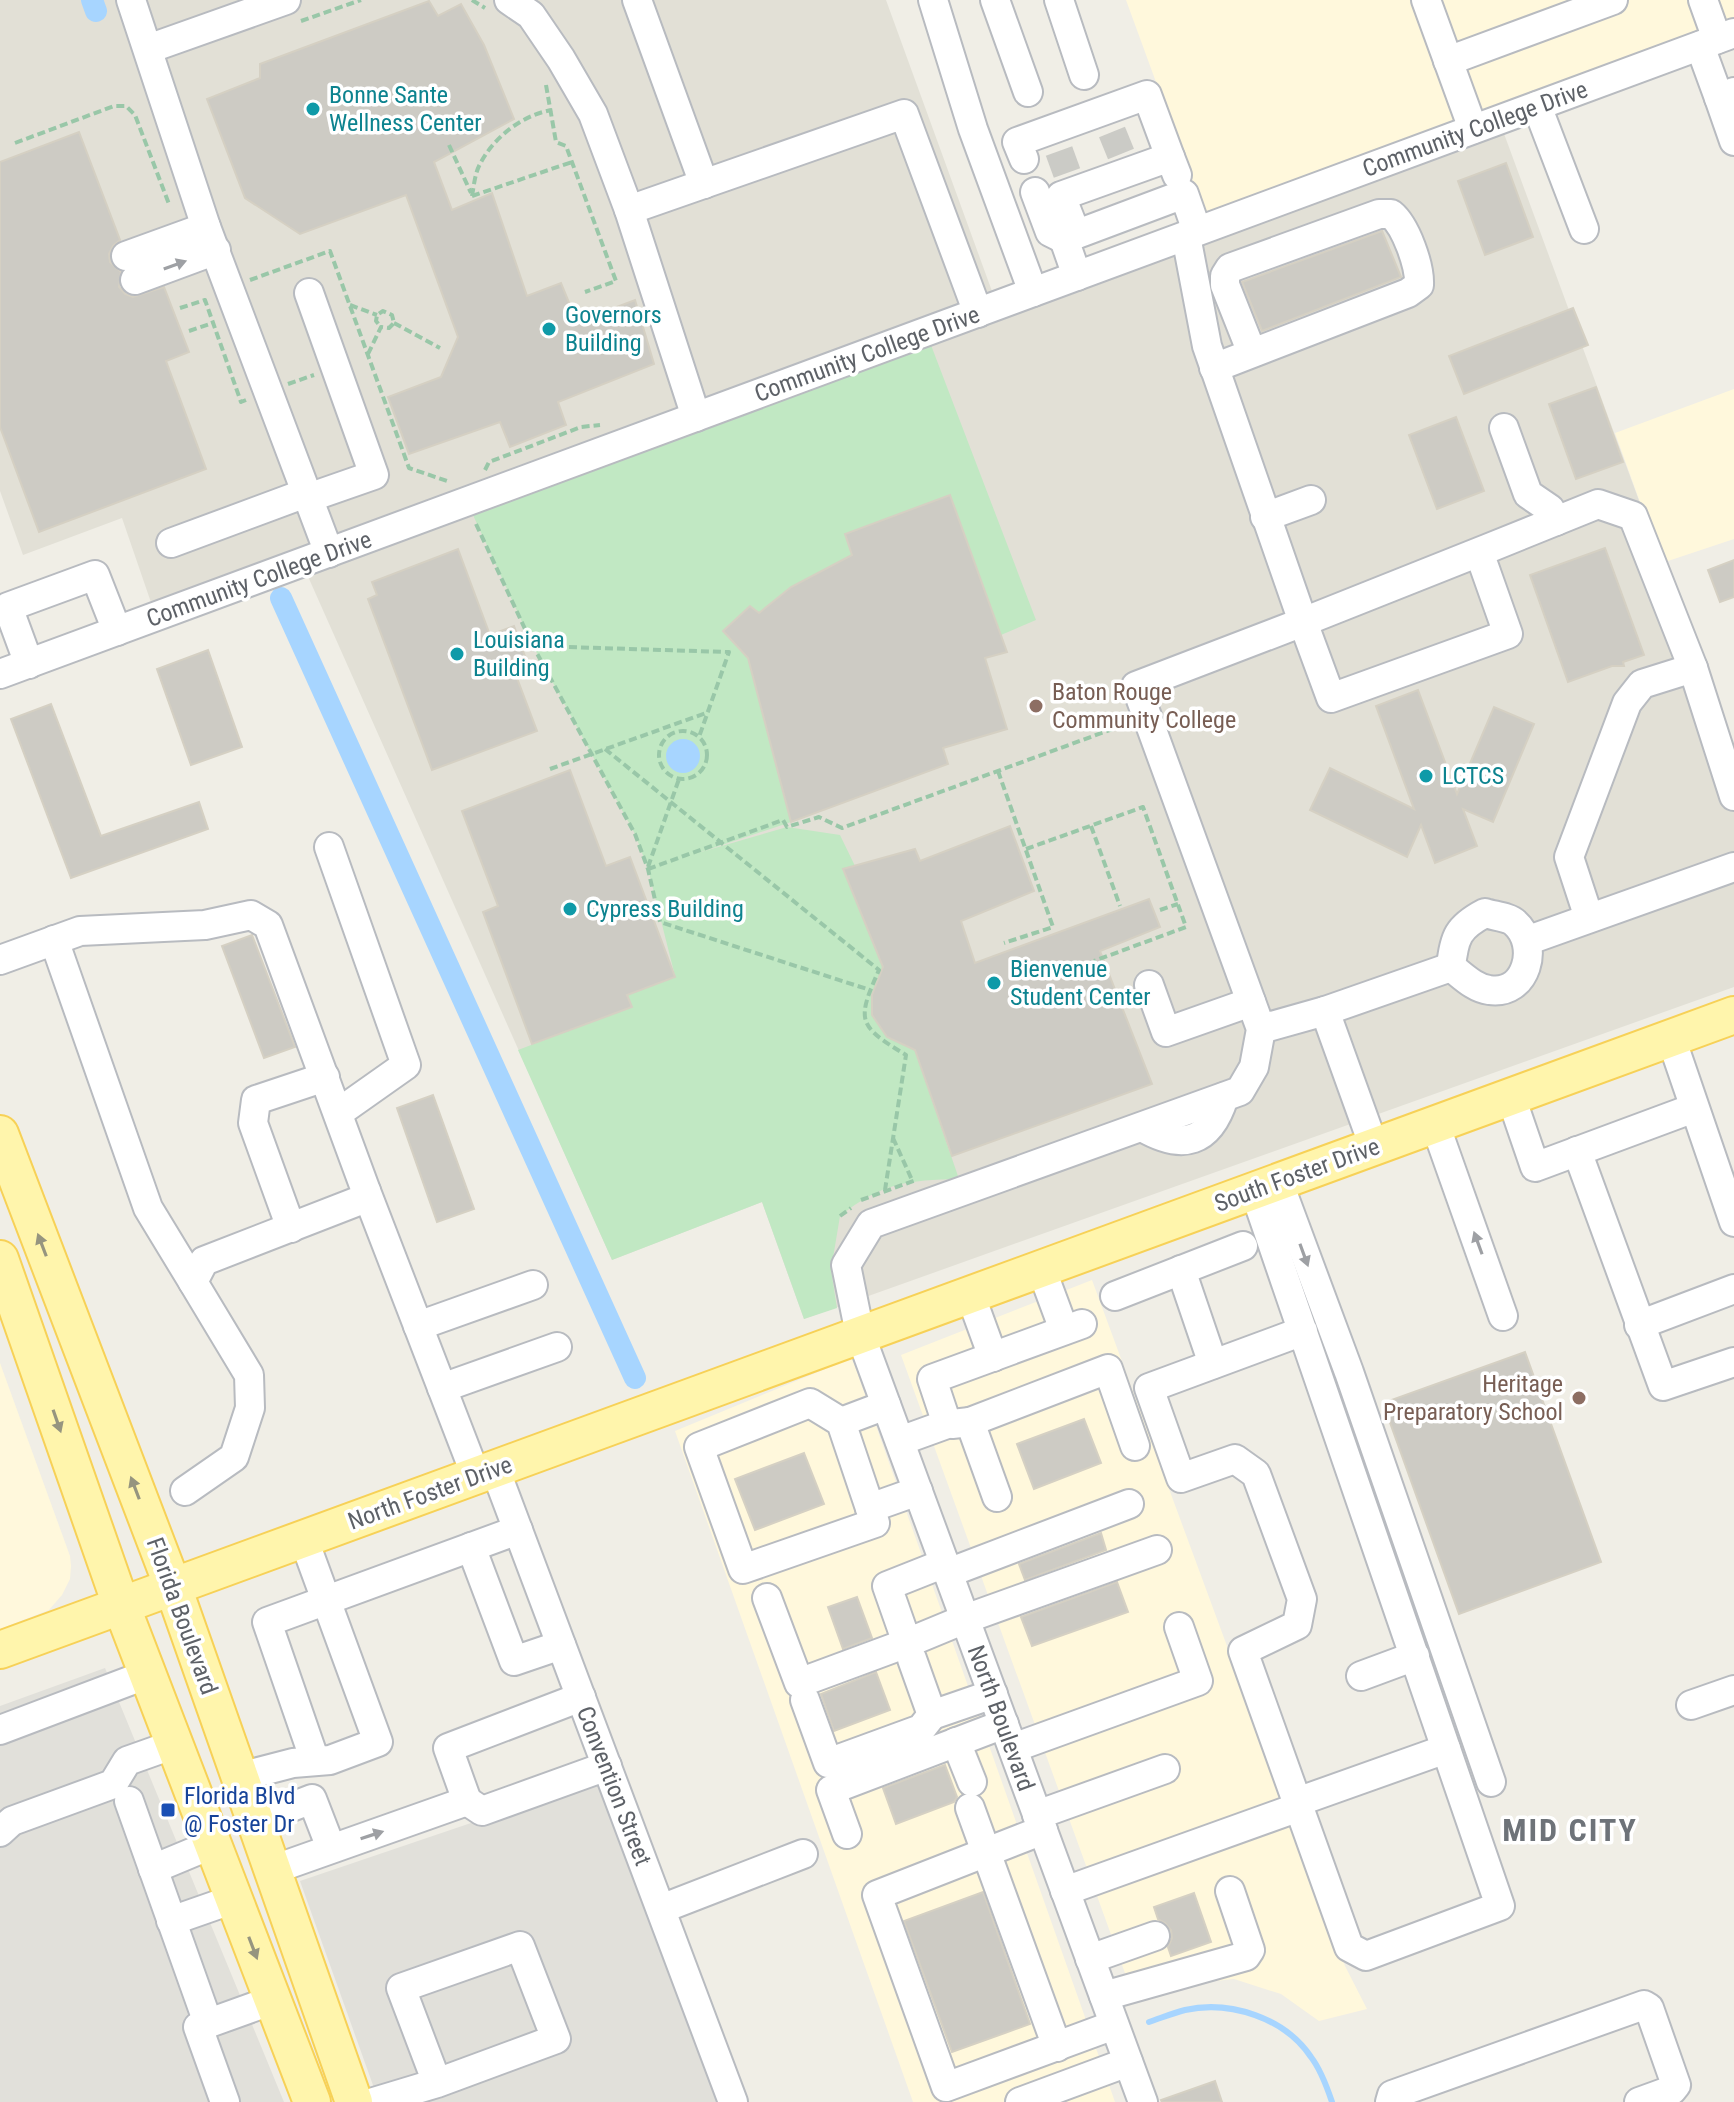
<svg xmlns="http://www.w3.org/2000/svg" width="1734" height="2102" viewBox="0 0 1734 2102" font-family="'Roboto Condensed',sans-serif">
<style>
.commercial{fill:#fff8dc}
.industrial{fill:#e1e0da}
.education{fill:#e2e0d6}
.green{fill:#c1e8c3}
.water{fill:#a7d5ff}
.lines{fill:none;stroke-linecap:round;stroke-linejoin:round}
.stream{stroke:#a7d5ff;stroke-width:6}
.canal{stroke:#a7d5ff;stroke-width:22}
.building{fill:#cdcbc4;stroke:#d5d0c3;stroke-width:2}
.minor-tunnel{stroke:#cbcbc6;stroke-width:28;stroke-dasharray:28 14;stroke-linecap:butt}
.minor-casing{stroke:#b8bbc0;stroke-width:32}
.major-casing{stroke:#f7d157;stroke-width:40}
.path{stroke:#99c7a8;stroke-width:4;stroke-dasharray:8 4;stroke-linecap:butt}
.minor{stroke:#fff;stroke-width:28}
.major{stroke:#fff5ac;stroke-width:36}
.oneway{fill:#9ea0a4}
.oneway2{fill:#96957f}
.culture-dot{fill:#0f9aa8;stroke:#fff;stroke-width:3}
.education-dot{fill:#8d6e63;stroke:#fff;stroke-width:3}
.transit-dot{fill:#1a4fb4;stroke:#fff;stroke-width:3}
.labels{text-anchor:middle;stroke-width:7;stroke-linejoin:round;paint-order:stroke}
.culture-label{font-size:24px;fill:#0d838f;stroke:#fff;text-anchor:start}
.street-label{font-size:24px;fill:#5d6167;stroke:#fff}
.education-label{font-size:24px;fill:#785e54;stroke:#fff;text-anchor:start}
.transit-label{font-size:24px;fill:#164399;stroke:#fff;text-anchor:start}
.district-label{font-size:32px;font-weight:bold;letter-spacing:2px;fill:#6e7379;stroke:#fff}
</style>
<rect width="100%" height="100%" fill="#f0eee6"/>
<g class="commercial">
<path d="M1126 0H1734V33L1209 227Z"/>
<path d="M1734 389V539L1662 563 1615 433Z"/>
<path d="M1092 1280 1345 1966 1367 2009 1319 2021 1281 1994 1234 1979 1178 1985 1134 1998 901 1355Z"/>
<path d="M852 1358 1115 2102H913L675 1431Z"/>
<path d="M0 1363 70 1556 71 1566 70 1579 62 1595 49 1610 0 1629Z"/>
</g>
<g class="industrial">
<path d="M105 1668 284 2102H0V1706Z"/>
<path d="M601 1779 724 2102H379L300 1881Z"/>
</g>
<path class="education" d="M0 0H886L997 305 1499 120 1662 563 1734 794V987L804 1319 762 1202 612 1260 302 563 156 617 122 518 23 555 0 491Z"/>
<path class="green" d="M926 332 1036 620 1001 635 950 495 846 534 852 555 791 587 759 613 750 606 723 631 748 658 791 822 701 852 787 827 840 835 855 866 843 870 883 967 872 995V1015L887 1037 913 1045 959 1179C908 1180 881 1183 840 1216L831 1270 837 1308 804 1319 762 1202 612 1260 518 1050 631 1007 627 995 675 976 648 869 635 834 533 646 467 502Z"/>
<circle class="water" cx="683" cy="756" r="17"/>
<g class="lines">
<path class="stream" d="M1149 2022C1161 2018 1173 2013 1185 2010 1230 2000 1285 2018 1311 2057 1321 2070 1327 2087 1332 2102"/>
<g class="canal">
<path d="M92 0 96 11"/>
<path d="M281 598 635 1378"/>
</g>
</g>
<g class="building">
<path d="M429 1 438 16 461 4 484 45 514 119 434 162 452 210 492 193 527 296 561 283 577 322 635 300 654 364 558 402 566 425 510 447 500 422 409 454 388 397 441 377 458 337 406 195 300 234 245 198 207 99 260 78V64Z"/>
<path d="M79 132 120 240 113 246 109 254 110 262 121 272 119 287 125 294 133 297 164 287 189 352 166 361 206 469 39 532 0 427V162Z"/>
<path d="M1506 163 1533 237 1485 255 1458 181Z"/>
<path d="M1382 231 1401 277 1262 331 1242 282Z"/>
<path d="M1573 308 1588 345 1464 394 1449 356Z"/>
<path d="M1596 387 1623 462 1576 479 1549 404Z"/>
<path d="M1456 417 1484 491 1437 509 1409 435Z"/>
<path d="M950 495 1007 652 985 658 1007 729 943 748 948 764 791 822 748 658 723 631 750 606 759 613 791 587 852 555 845 534Z"/>
<path d="M1605 548 1644 655 1623 662 1624 666H1612L1568 682 1530 575Z"/>
<path d="M458 549 490 635 514 626 531 673 517 678 537 731 432 770 368 599 377 595 372 582Z"/>
<path d="M1734 560V597L1720 602 1708 570Z"/>
<path d="M208 650 242 747 191 765 157 669Z"/>
<path d="M1418 690 1457 794 1494 707 1534 724 1493 822 1463 809 1477 846 1435 863 1421 825 1407 857 1310 810 1330 768 1414 809 1376 706Z"/>
<path d="M51 704 101 836 199 802 208 829 71 878 11 719Z"/>
<path d="M570 770 606 866 630 857 675 977 627 995 632 1007 532 1044 483 912 498 906 462 811Z"/>
<path d="M1010 826 1034 891 961 921 975 963 1149 899 1160 927 1100 951 1152 1084 952 1156 915 1050 887 1037 872 1015V995L883 967 843 869 915 849 920 861Z"/>
<path d="M252 935 295 1047 264 1058 222 946Z"/>
<path d="M433 1095 474 1209 437 1222 397 1108Z"/>
<path d="M1525 1352 1601 1562 1459 1614 1383 1403Z"/>
<path d="M1084 1419 1101 1463 1034 1489 1017 1444Z"/>
<path d="M804 1453 824 1504 755 1530 735 1479Z"/>
<path d="M1101 1533 1106 1550 1025 1580 1019 1564Z"/>
<path d="M1117 1582 1128 1612 1032 1646 1021 1617Z"/>
<path d="M857 1597 872 1638 843 1649 828 1607Z"/>
<path d="M876 1672 890 1710 834 1731 821 1694Z"/>
<path d="M945 1765 957 1797 954 1802 896 1824 883 1788Z"/>
<path d="M983 1892 1030 2024 952 2052 904 1921Z"/>
<path d="M1194 1893 1211 1942 1171 1956 1168 1947 1172 1938 1171 1930 1165 1923 1158 1919 1154 1907Z"/>
<path d="M1215 2081 1222 2102H1162L1161 2100Z"/>
</g>
<g class="lines">
<g class="minor-tunnel">
<path d="M1112 132 1121 154"/>
<path d="M1059 151 1067 173"/>
</g>
<g class="minor-casing">
<g id="minor">
<path d="M131 0 206 227 329 553"/>
<path d="M509 0 531 15 561 59 593 114 629 210 696 417"/>
<path d="M637 0 704 184"/>
<path d="M933 0 973 129 1033 292"/>
<path d="M995 0 1028 92"/>
<path d="M1059 0 1084 75"/>
<path d="M1426 0 1473 129"/>
<path d="M1703 0 1717 39"/>
<path d="M1700 46 1719 98 1734 92"/>
<path d="M148 49 286 0"/>
<path d="M1448 61 1613 0"/>
<path d="M1719 98 1734 141"/>
<path d="M1537 106 1584 229"/>
<path d="M1024 159 1017 142 1147 95 1170 157"/>
<path d="M1035 192 1050 232 1064 239"/>
<path d="M629 210 904 114 978 313"/>
<path d="M1076 234 1061 196 1170 157 1177 175"/>
<path d="M126 256 206 227"/>
<path d="M1077 276 1064 239 1184 194 1197 231"/>
<path d="M135 280 216 250"/>
<path d="M1214 368 1408 293 1419 285C1420 266 1406 226 1391 214H1379L1230 268 1225 276V285L1252 353"/>
<path d="M1504 428 1528 494 1550 509 1556 521"/>
<path d="M308 498 374 475 309 293"/>
<path d="M1265 517 1311 500"/>
<path d="M171 543 306 493"/>
<path d="M1479 552 1508 634 1331 698 1303 622C1401 583 1500 544 1598 504L1633 516 1693 668 1734 796"/>
<path d="M29 664 8 607 95 575 117 631"/>
<path d="M0 674 1734 33"/>
<path d="M329 847 406 1065 338 1113"/>
<path d="M1485 913C1494 916 1509 917 1515 923 1540 945 1527 996 1489 990 1474 988 1463 976 1451 967 1454 937 1458 927 1485 913Z"/>
<path d="M1589 918 1569 857 1627 703 1642 684 1693 668"/>
<path d="M54 940 148 1208 193 1282"/>
<path d="M1529 940 1734 867"/>
<path d="M0 960 80 931 205 925 251 915 268 925 366 1191 361 1200 204 1261 193 1282 249 1375 250 1408 234 1457 185 1491"/>
<path d="M1149 985 1166 1032 1251 1002"/>
<path d="M1325 1011 1374 1147"/>
<path d="M1261 1029 1325 1011 1451 967"/>
<path d="M1671 1038 1734 1222"/>
<path d="M1511 1097 1535 1167 1694 1108"/>
<path d="M1435 1124 1503 1316"/>
<path d="M1142 1127C1183 1151 1210 1143 1224 1097"/>
<path d="M1577 1151 1663 1386 1734 1362"/>
<path d="M1278 1181 1349 1372 1491 1782"/>
<path d="M1254 1190C1336 1429 1418 1667 1500 1906L1366 1956 1349 1947 1243 1651 1297 1625 1302 1599 1256 1474 1235 1459 1181 1478 1149 1388 1303 1331"/>
<path d="M366 1191 476 1476"/>
<path d="M291 1228 253 1123 256 1100 325 1077"/>
<path d="M1041 1268 1064 1330"/>
<path d="M1181 1270 1213 1364"/>
<path d="M970 1294 993 1357"/>
<path d="M1115 1296 1243 1246"/>
<path d="M1639 1325 1734 1289"/>
<path d="M418 1326 533 1285"/>
<path d="M442 1388 557 1347"/>
<path d="M841 1422 875 1523 743 1569 699 1447 810 1403 841 1422 886 1405"/>
<path d="M970 1422 1108 1369 1135 1446"/>
<path d="M952 1424 970 1422 997 1497"/>
<path d="M900 1441 947 1424 932 1379 1082 1324"/>
<path d="M495 1469 733 2102"/>
<path d="M870 1508 918 1491"/>
<path d="M471 1547 514 1661 561 1645"/>
<path d="M945 1563 887 1586 907 1643 965 1619 1157 1550"/>
<path d="M948 1573 1129 1504"/>
<path d="M767 1598 799 1683 907 1643"/>
<path d="M912 1659 932 1715 993 1694"/>
<path d="M1361 1676 1415 1656"/>
<path d="M805 1700 828 1763 921 1729 932 1715"/>
<path d="M1691 1705 1734 1690"/>
<path d="M0 1730 148 1674"/>
<path d="M956 1742 972 1782"/>
<path d="M1013 1748 1198 1681 1179 1627"/>
<path d="M315 1761 267 1622 518 1530"/>
<path d="M239 1777 293 1763 330 1760 378 1742 304 1540"/>
<path d="M129 1801 208 2023"/>
<path d="M467 1801 482 1811 607 1766"/>
<path d="M1297 1802 1446 1749"/>
<path d="M970 1808 1057 2047"/>
<path d="M1037 1815 1165 1769"/>
<path d="M255 1821 312 1799 331 1848"/>
<path d="M1043 1830 877 1895 946 2087 1114 2025"/>
<path d="M0 1832 12 1821 113 1784 127 1761 175 1744"/>
<path d="M847 1834 831 1790 1004 1724"/>
<path d="M153 1869 213 1844"/>
<path d="M272 1870 467 1801 448 1748 581 1697"/>
<path d="M1065 1891 1299 1807"/>
<path d="M661 1909 803 1854"/>
<path d="M171 1921 234 1899"/>
<path d="M1090 1959 1155 1936"/>
<path d="M1104 1996 1246 1956 1250 1950 1230 1891"/>
<path d="M225 2102 198 2027 273 2000"/>
<path d="M374 2102 437 2083 556 2039 520 1946 401 1988 437 2083"/>
<path d="M1020 2102 1128 2062"/>
<path d="M1143 2102 860 1334 846 1265 871 1224 1240 1091 1254 1067 1261 1029 1136 686 1303 622 1207 346 1186 236"/>
<path d="M1390 2102 1392 2095 1644 2005 1649 2008 1676 2085 1672 2090 1639 2102"/>
</g>
</g>
<g class="major-casing">
<g id="major">
<path d="M0 1134 173 1587 354 2102"/>
<path d="M0 1259 121 1605 312 2102"/>
<path d="M0 1650 1734 1015"/>
</g>
</g>
<g class="path">
<path d="M472 0 485 8"/>
<path d="M301 21 361 0"/>
<path d="M546 85 556 142 566 146 616 281 585 292"/>
<path d="M15 143 114 106H126L135 115 169 204"/>
<path d="M449 145 471 193"/>
<path d="M472 196C474 185 475 173 480 164 494 137 522 115 552 110"/>
<path d="M472 196 572 162"/>
<path d="M250 280 330 251 409 468 450 482"/>
<path d="M350 305 377 315"/>
<path d="M180 308 205 300 241 402 246 400"/>
<path d="M394 323 440 348"/>
<path d="M189 331 213 323"/>
<path d="M368 354 381 327 389 328 394 323 392 315 383 311 377 315 376 321 381 327"/>
<path d="M288 384 314 375"/>
<path d="M485 470 489 462 581 427 600 425"/>
<path d="M476 524 533 646 635 834 648 869 660 922 870 990"/>
<path d="M533 646 729 652 699 737"/>
<circle cx="683" cy="755" r="24"/>
<path d="M605 749 879 970C856 1021 858 1026 906 1055L885 1190"/>
<path d="M550 769 706 713"/>
<path d="M998 771 1053 927 1004 943"/>
<path d="M1091 826 1120 906"/>
<path d="M1026 849 1143 807 1186 927 1094 961"/>
<path d="M648 867 679 779"/>
<path d="M648 869 783 820 787 827 819 817 842 828 1126 724"/>
<path d="M1160 910 1178 904"/>
<path d="M893 1138 912 1180"/>
<path d="M861 1200 916 1180"/>
<path d="M840 1216 851 1208"/>
</g>
<use href="#minor" class="minor"/>
<use href="#major" class="major"/>
</g>
<defs><path id="oneway-solid" d="M-6-.8H1V-3.2L6.5 0L1 3.2V.8H-6Z" transform="scale(2)"/></defs>
<g class="oneway">
<use href="#oneway-solid" transform="translate(175 265) rotate(-20)"/>
<use href="#oneway-solid" transform="translate(1478 1243) rotate(-110)"/>
<use href="#oneway-solid" transform="translate(1304 1255) rotate(70)"/>
<use href="#oneway-solid" transform="translate(372 1835) rotate(-18)"/>
</g>
<g class="oneway2">
<use href="#oneway-solid" transform="translate(42 1245) rotate(-111)"/>
<use href="#oneway-solid" transform="translate(57 1421) rotate(71)"/>
<use href="#oneway-solid" transform="translate(135 1488) rotate(-111)"/>
<use href="#oneway-solid" transform="translate(253 1948) rotate(69)"/>
</g>
<g class="culture-dot">
<circle cx="313" cy="109" r="8"/>
<circle cx="549" cy="329" r="8"/>
<circle cx="457" cy="654" r="8"/>
<circle cx="1426" cy="776" r="8"/>
<circle cx="570" cy="909" r="8"/>
<circle cx="994" cy="983" r="8"/>
</g>
<g class="education-dot">
<circle cx="1036" cy="706" r="8"/>
<circle cx="1579" cy="1398" r="8"/>
</g>
<rect class="transit-dot" x="160" y="1802" width="16" height="16" rx="4"/>
<g class="labels">
<g class="culture-label">
<text x="329" y="103">Bonne Sante<tspan x="329" dy="28">Wellness Center</tspan></text>
<text x="565" y="323">Governors<tspan x="565" dy="28">Building</tspan></text>
<text x="473" y="648">Louisiana<tspan x="473" dy="28">Building</tspan></text>
<text x="1442" y="784">LCTCS</text>
<text x="586" y="917">Cypress Building</text>
<text x="1010" y="977">Bienvenue<tspan x="1010" dy="28">Student Center</tspan></text>
</g>
<g class="street-label">
<text transform="translate(1475 129) rotate(-20)" y="8">Community College Drive</text>
<text transform="translate(867 354) rotate(-20)" y="8">Community College Drive</text>
<text transform="translate(259 579) rotate(-20)" y="8">Community College Drive</text>
<text transform="translate(1297 1175) rotate(-20)" y="8">South Foster Drive</text>
<text transform="translate(430 1493) rotate(-20)" y="8">North Foster Drive</text>
<text transform="translate(182 1616) rotate(70)" y="8">Florida Boulevard</text>
<text transform="translate(1001 1718) rotate(70)" y="8">North Boulevard</text>
<text transform="translate(614 1786) rotate(69)" y="8">Convention Street</text>
</g>
<g class="education-label">
<text x="1052" y="700">Baton Rouge<tspan x="1052" dy="28">Community College</tspan></text>
<text x="1563" y="1392" text-anchor="end">Heritage<tspan x="1563" dy="28">Preparatory School</tspan></text>
</g>
<g class="transit-label">
<text x="184" y="1804">Florida Blvd<tspan x="184" dy="28">@ Foster Dr</tspan></text>
</g>
<g class="district-label">
<text x="1570" y="1841">MID CITY</text>
</g>
</g>
</svg>
